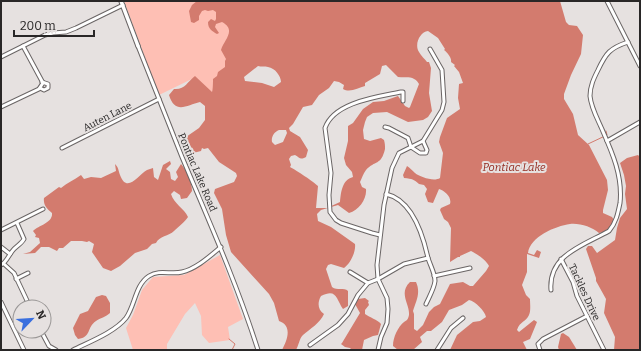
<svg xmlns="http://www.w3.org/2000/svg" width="641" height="351" viewBox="0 0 641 351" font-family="Bitter,serif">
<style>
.green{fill:#febfb4}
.water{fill:#d37b6e;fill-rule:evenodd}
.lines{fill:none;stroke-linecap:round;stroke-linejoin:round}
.stream{stroke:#d37b6e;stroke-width:1}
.minor-casing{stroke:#6a6565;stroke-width:5}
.tertiary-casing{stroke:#6a6565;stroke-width:5.5}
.minor{stroke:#fff;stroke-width:3}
.tertiary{stroke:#fff;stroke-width:3.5}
.labels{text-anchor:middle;stroke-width:4;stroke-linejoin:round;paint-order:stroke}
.street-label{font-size:10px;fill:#292727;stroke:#e6e1e0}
.water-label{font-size:11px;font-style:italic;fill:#942b20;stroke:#e6e1e0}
</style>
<rect width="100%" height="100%" fill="#e6e1e0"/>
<g class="green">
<path d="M124 1H421L299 30 240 79 204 97 194 78 159 95Z"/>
<path d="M220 255 243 319 228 327 230 340 209 343 202 335 201 316 195 303 185 314 167 344V350H133L126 328 133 315 142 290 153 277 184 275Z"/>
</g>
<g class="water">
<path d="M197 1H560L566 22 569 25 577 26 583 35 581 54 571 75 564 94V99L573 114 578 135 589 145 607 180 608 190 603 210V213L612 217 614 220C612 226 606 232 599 233 592 227 580 223 570 224 555 226 530 237 528 253L534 255 537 250 541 252 539 258 527 254V272L522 285 526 295 530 299C530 303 531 311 529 315 526 322 520 321 517 330L519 332 534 320 537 322 530 339 523 342 527 350H450L457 335 473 322 480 321 486 317C485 311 475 301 469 300L462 305 449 310 442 322 431 331H427L420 337 422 342 413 350H398L393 346C393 337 398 327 404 322 405 321 406 321 407 320 415 309 396 295 410 282H416C421 293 416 301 413 311L414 314V329L417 331 423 325 429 312 434 307 440 304 450 284 463 282 470 286H473L486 271 489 266C486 260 477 254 471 251L460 256V257H458L450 262 451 228 448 222 444 219 440 210 441 208 450 204C452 197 445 191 439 189L433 203 428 202 425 194 427 189 424 185 419 184C413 179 413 179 404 178L403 175 407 166C410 168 412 170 415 173 420 177 434 182 440 178L443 153 439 142 440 137 447 118 460 109 458 98 459 84 463 83 459 72 454 66 455 65 451 62C452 58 447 52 444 50L445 49 438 38 428 31C420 32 414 44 419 52 421 56 425 59 427 62H429L431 68 429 93 432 111 428 117 423 120 408 122 387 112 373 113 367 117 365 122 363 130 364 139 370 141 381 138 384 140C385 144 385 145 385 149 381 166 375 160 366 170 363 174 362 178 360 182L362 187 366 189C367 199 359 210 349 213L338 205 321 210 317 214 318 221 331 227 355 244C356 251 351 263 344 268L331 264 328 265 326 269 332 287C337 291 344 287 348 291V306L343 309C336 299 337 288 321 296 317 303 318 310 324 314 320 323 310 329 303 335 299 339 299 345 296 350H282C287 340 293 326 279 321L274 303 269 294 231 252 226 235 222 209 214 193 215 189 234 182 237 176 236 173 219 162 208 148 204 149 202 148 201 151 193 153 188 149 184 140 186 137 199 128 205 120V106L200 102C187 105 175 115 169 95L174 89C185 90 187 82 195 76L212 92C213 90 213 81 213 79L217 76 218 72 225 67V61L226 59 221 50C224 40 237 30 222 22L216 24 215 27 219 33 217 34C212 31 208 29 208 22L211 19 215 21 216 19V12L213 10 208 11 205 10 202 11 199 16V20L194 23 191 22 189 11 192 5ZM386 65 398 77C406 78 414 75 419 84L410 107 409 108 405 106 398 96 384 101 373 102 363 109 353 123 348 126V141L344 158 346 165 352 172 353 177C342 180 341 192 340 202L327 208H316L318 186C314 182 296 170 290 167L291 165 289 159 291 156 295 155C300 158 300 160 306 157L308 150 300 137 290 131 289 128 293 124 303 107 312 105 319 95 329 88 334 81 339 82 344 85 343 89C350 93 358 88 365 86V83L380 74 382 66ZM258 66C261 67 265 66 268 67 275 68 281 76 281 82L274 87 262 83 245 81 244 77ZM279 130H286L287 133 283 142 275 145 272 142C271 137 274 132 279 130Z"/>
<path d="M638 155 640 157V350H614L615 337 604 313 606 299 596 281V278L586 249 588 246H592L597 253 615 240 617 228 620 218 627 209 625 194 626 186 624 175 620 163 627 158Z"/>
<path d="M170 161 171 164 166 169 170 172 171 179 175 181 178 177 176 172 181 164C187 171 192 182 192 191L187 198 181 199 180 195 174 191 171 194C174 204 184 208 188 217 185 222 179 226 174 231 169 236 159 236 156 243L152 244 147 249 135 253 120 266 111 271 103 268 92 252 94 244 89 241 87 242 82 241H71L63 248H59L57 251 49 247H41L35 253 23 254 30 252 40 243 39 238 35 237 36 235 33 231C39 225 53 223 52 213 47 209 43 205 44 198L59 187 61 188C67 183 74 180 81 175L84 179 91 177 101 178 116 171 115 164C119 168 118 170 120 175 127 194 138 175 147 170 149 169 151 169 153 168L154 177 158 180 163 165Z"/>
<path d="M102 295 106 296 110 303V313C106 317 100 318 96 321 86 328 92 337 78 339L75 335 73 328 80 314 88 311 96 297Z"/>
<path d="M365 298 369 301 368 302 369 305 365 310V314C370 318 377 319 381 324L378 335 373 336 364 340 362 350H352L350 348 345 347 341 344 342 343 360 313 355 304 358 299Z"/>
<path d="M563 333 569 337 577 350H559L558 347 561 334Z"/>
</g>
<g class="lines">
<g class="stream">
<path d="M588 144 607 135 606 131"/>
<path d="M229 339 235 344 232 350"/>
</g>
<g class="minor-casing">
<g id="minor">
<path d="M607 1 640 66"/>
<path d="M138 46C153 83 167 120 182 157 209 221 237 284 258 350"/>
<path d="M1 57 45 35 53 33 66 32 76 28 123 5"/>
<path d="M40 88 44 90 48 88V84L42 82"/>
<path d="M1 107 39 89 43 83 23 46"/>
<path d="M385 127 389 128 408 138 411 147"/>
<path d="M607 141 640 122"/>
<path d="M411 147 420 153H426L427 150 423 141"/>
<path d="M62 148 159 99"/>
<path d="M386 194C412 200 423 235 428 258 430 265 435 273 435 281 434 289 429 297 426 304"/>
<path d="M1 230 43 209"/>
<path d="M380 235 372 233 341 223 336 220 330 212 329 195 331 173 325 128C334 102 377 97 401 92H403V101"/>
<path d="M1 247 10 254"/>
<path d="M561 259 573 282 577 296 604 350"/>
<path d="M4 264 14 273 30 307"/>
<path d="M1 265C7 262 9 254 14 249 18 245 22 243 24 239L17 223"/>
<path d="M350 272 368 283"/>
<path d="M434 276 470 268"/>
<path d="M16 279 28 273"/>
<path d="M551 290C548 255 584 245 609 231 616 223 618 213 620 203 623 176 612 152 601 127 597 118 591 107 590 96 590 86 594 78 598 70 606 53 610 48 628 42"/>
<path d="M1 302 24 350"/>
<path d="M41 331 49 346 56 350"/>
<path d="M310 345 338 325 348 314 358 295 368 283 378 279 404 264 428 258"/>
<path d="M73 350C89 342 115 332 126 318 135 306 135 285 149 276 160 269 171 275 182 272 196 269 210 256 221 247"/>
<path d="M378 350 381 337 387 323 388 309 387 298 378 279 377 265 384 205 392 168 399 153 423 141 442 110 444 102 442 70 430 49"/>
<path d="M437 350 451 328 463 318"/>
<path d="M540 350 538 344 543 339 587 316"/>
</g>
</g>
<g class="tertiary-casing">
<path id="tertiary" d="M121 1 138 46"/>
</g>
<use href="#minor" class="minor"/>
<use href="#tertiary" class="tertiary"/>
</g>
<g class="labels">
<g class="street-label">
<text transform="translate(107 116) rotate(-27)" y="4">Auten Lane</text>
<text transform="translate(198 172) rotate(67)" y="4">Pontiac Lake Road</text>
<text transform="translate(585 292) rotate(65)" y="4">Tackles Drive</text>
</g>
<g class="water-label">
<text x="514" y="171">Pontiac Lake</text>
</g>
</g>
<rect width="641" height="351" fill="none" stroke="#292727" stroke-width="4"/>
<g transform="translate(32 319) rotate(65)"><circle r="19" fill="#e6e1e0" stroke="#9a9796"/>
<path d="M0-3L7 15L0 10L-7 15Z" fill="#3a6fde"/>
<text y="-6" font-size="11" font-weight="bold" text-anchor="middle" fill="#292727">N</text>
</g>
<path d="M14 30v6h80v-6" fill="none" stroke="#292727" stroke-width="2"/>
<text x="20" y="30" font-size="12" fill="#292727" stroke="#e6e1e0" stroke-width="3" paint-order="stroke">200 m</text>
</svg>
